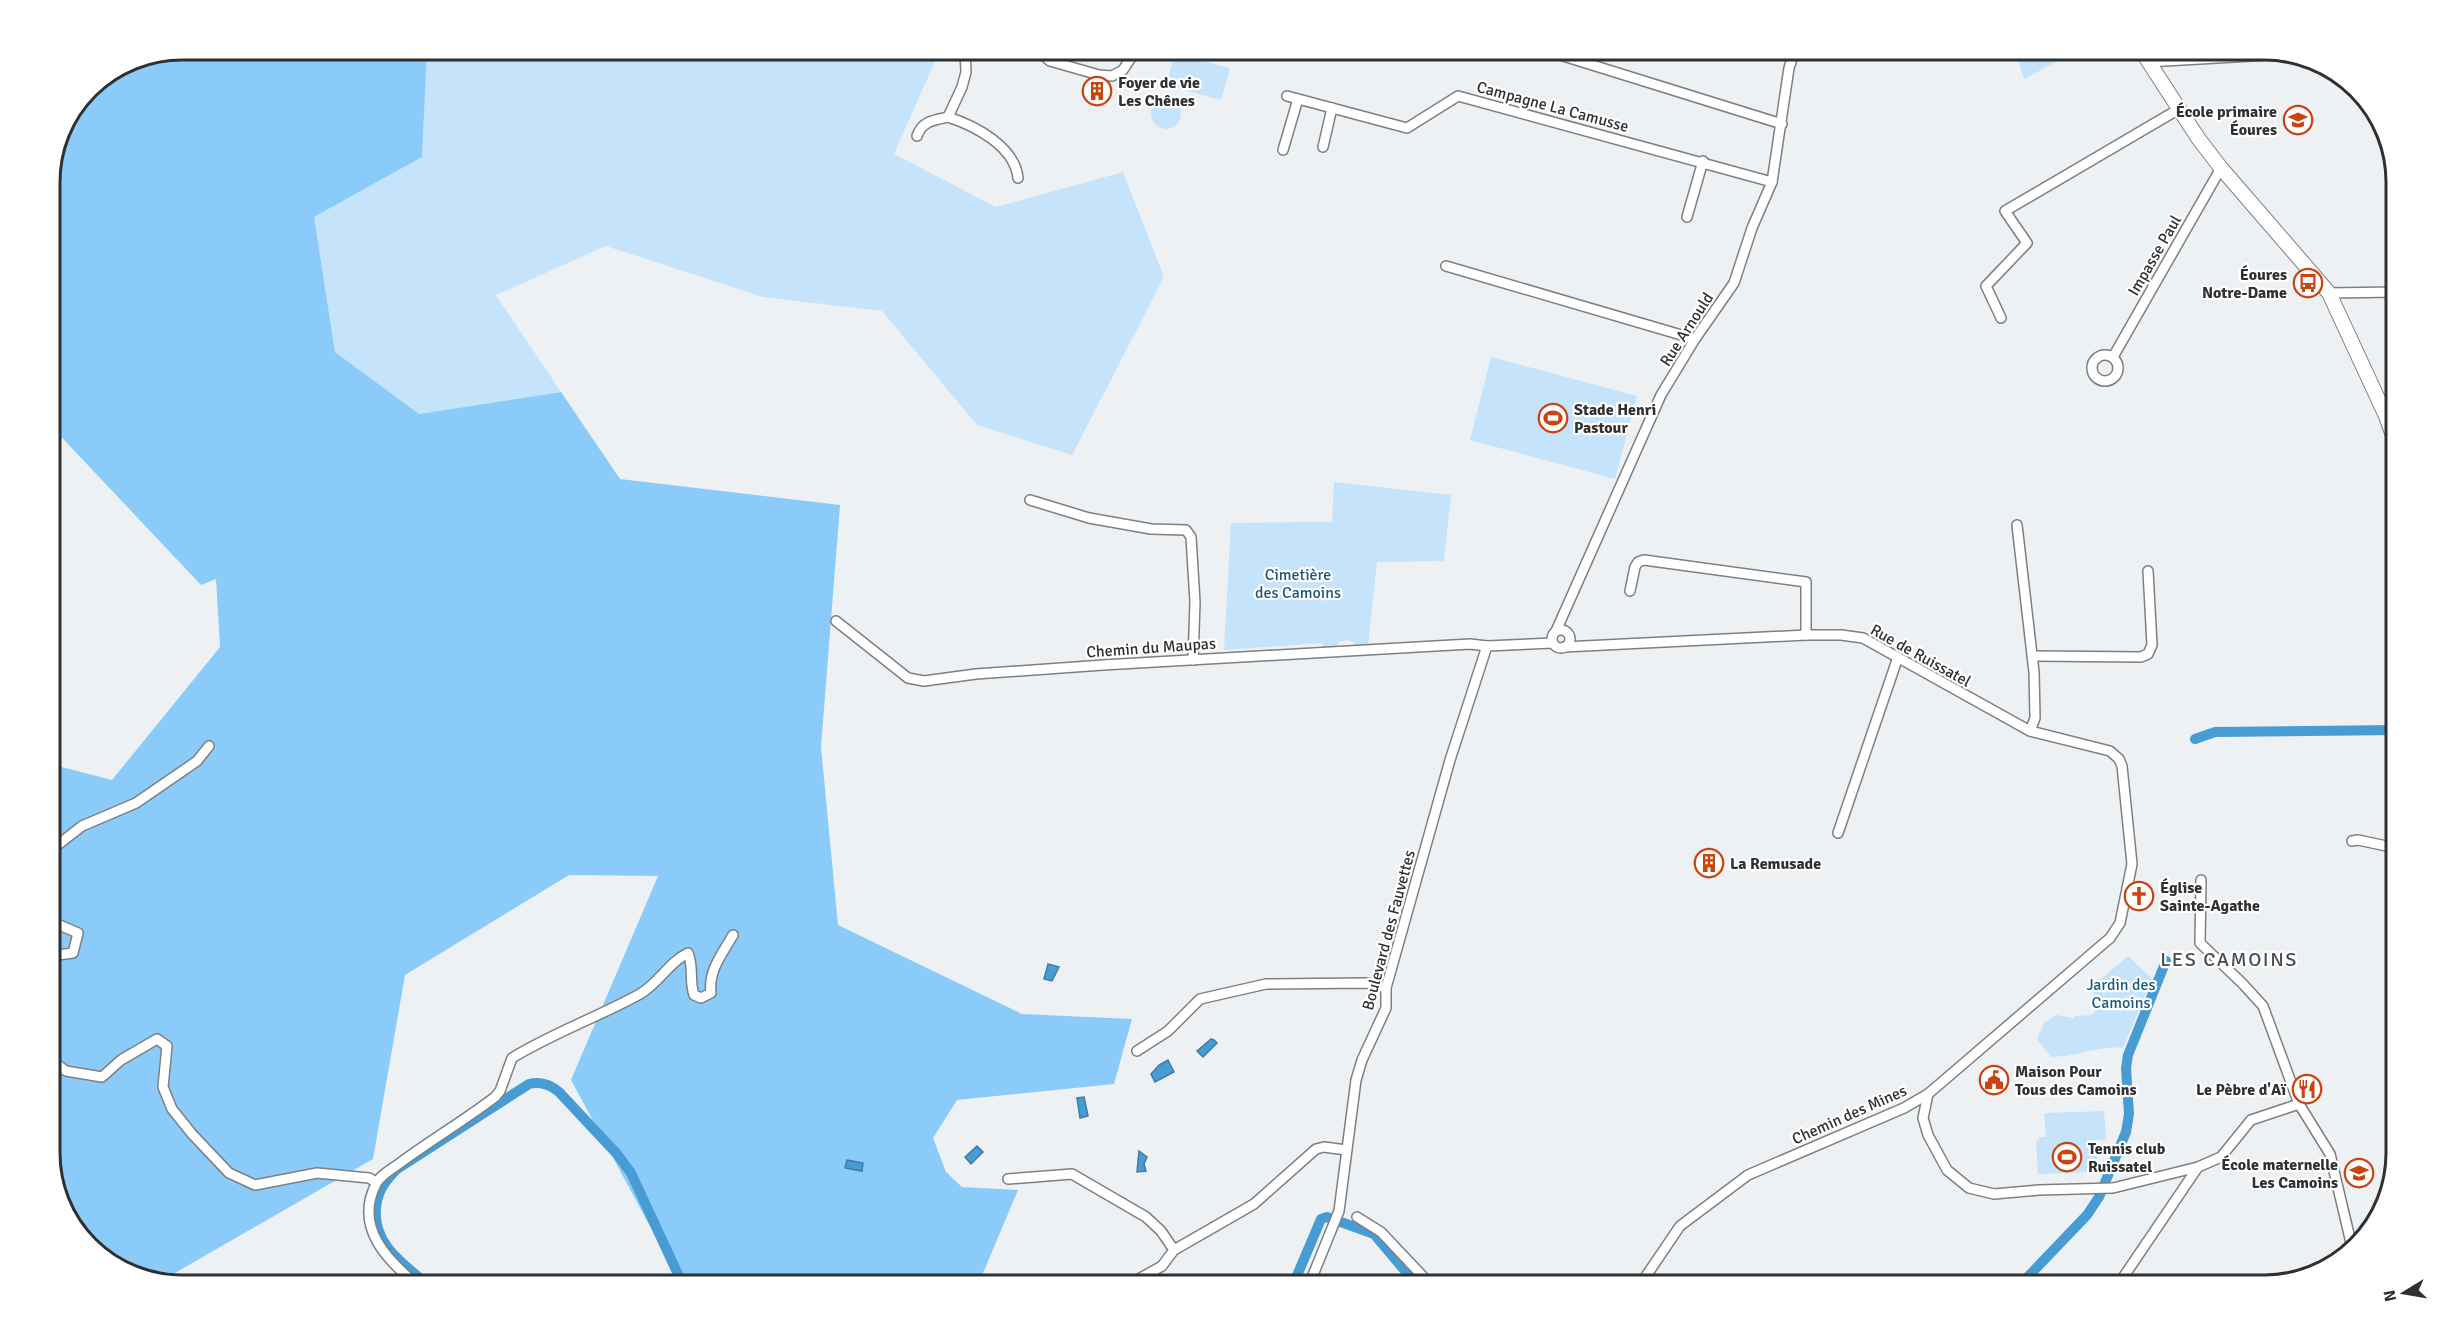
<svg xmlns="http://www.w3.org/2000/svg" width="2446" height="1335" viewBox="0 0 2446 1335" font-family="Signika,sans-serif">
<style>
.green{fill:#c5e3fa}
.forest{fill:#8acbf9}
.water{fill:#489cd4;stroke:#407ca3;stroke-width:1.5}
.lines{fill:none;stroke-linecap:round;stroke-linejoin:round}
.canal{stroke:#489cd4;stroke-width:10}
.street-casing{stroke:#7d8082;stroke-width:12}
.secondary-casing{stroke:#7d8082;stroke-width:16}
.street{stroke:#fff;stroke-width:9}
.secondary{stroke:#fff;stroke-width:14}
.labels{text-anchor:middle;stroke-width:4.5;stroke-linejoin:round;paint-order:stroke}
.poi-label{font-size:16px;font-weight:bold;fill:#2f3031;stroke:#fff;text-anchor:start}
.street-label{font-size:16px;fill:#2f3031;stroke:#fff}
.park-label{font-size:16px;fill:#1a587e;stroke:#fff}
.quarter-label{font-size:20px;letter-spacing:1.5px;fill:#4b4e50;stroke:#fff}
.rim{fill:none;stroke:#2f3031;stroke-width:3}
</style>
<rect width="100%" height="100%" fill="#eef1f4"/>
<g class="green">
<path d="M427 50H940L894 154 996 207 1123 172 1164 277 1072 455 977 425 882 311 763 297 606 246 496 295 561 392 419 414 335 352 314 217 422 157Z"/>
<path d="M2015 50H2078L2024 79Z"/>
<path d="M1175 54 1230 68 1221 100 1166 85Z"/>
<circle cx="1166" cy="114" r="15"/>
<path d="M1491 357 1637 396 1615 479 1470 440Z"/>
<path d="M1334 482 1451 495 1444 561 1377 562 1368 646 1356 647 1354 642 1347 640 1339 642 1336 648 1323 649 1322 643 1224 650 1231 523 1332 522Z"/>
<path d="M2128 956 2152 979 2123 1048C2098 1045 2076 1057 2051 1057L2037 1039 2044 1023 2056 1015 2073 1018 2075 1016 2091 1015 2095 1012 2096 998 2090 988Z"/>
<path d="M2104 1111 2106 1140H2097V1172L2038 1174 2036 1142 2039 1141V1137H2046L2044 1113Z"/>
</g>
<path class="forest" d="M182 50H427L422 157 314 217 335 352 419 414 561 392 620 479 840 505 821 747 838 925 1022 1014 1132 1019 1114 1084 957 1100 933 1138 946 1172 962 1187 1018 1190 978 1285H686L652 1230 571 1080 658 876 569 875 405 975 373 1159 161 1281 123 1272 72 1227 50 1162V764L112 780 220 647 216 579 201 585 50 425V173L60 131 88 88 131 59Z"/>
<g class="water">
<path d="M1048 964 1059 967 1052 981 1044 979Z"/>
<path d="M1211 1039 1214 1040 1217 1043 1203 1057 1197 1051Z"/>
<path d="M1168 1060 1174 1072 1155 1082 1151 1074 1159 1065Z"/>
<path d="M1084 1097 1088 1116 1080 1118 1077 1098Z"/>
<path d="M977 1146 983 1152 971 1164 965 1157Z"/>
<path d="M1139 1151 1147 1157 1144 1164 1146 1171 1137 1172Z"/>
<path d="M847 1160 863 1163 862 1171 845 1168Z"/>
</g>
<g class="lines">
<g class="canal">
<path d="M2195 739 2215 732 2396 730"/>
<path d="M428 1285C404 1264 373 1245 376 1209 377 1192 385 1181 397 1169L529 1084C541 1081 550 1084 559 1092L617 1154 631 1173 683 1285"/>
<path d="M1293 1285 1321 1219 1327 1217 1374 1234 1417 1285"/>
<path d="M2020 1285 2087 1215 2099 1197 2126 1132 2129 1114 2126 1068 2128 1055 2166 961"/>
</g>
<g class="street-casing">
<g id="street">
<path d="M1037 50 1050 61 1099 75 1112 76 1123 70 1136 50"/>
<path d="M1303 50H1310"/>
<path d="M1544 50 1782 124"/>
<path d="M2148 62 2286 54"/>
<path d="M1287 96 1407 128 1458 96 1772 182"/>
<path d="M948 117C976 126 1015 147 1018 178"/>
<path d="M917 136C922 121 934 120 948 117L962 87 966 72 965 50"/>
<path d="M1323 147 1332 108"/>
<path d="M1283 150 1298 99"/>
<path d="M1687 217 1703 161"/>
<path d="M1446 266 1695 339"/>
<path d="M2329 293 2396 292"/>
<path d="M2001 318 1986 286 2027 243 2005 211 2179 109"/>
<circle cx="2105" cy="368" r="13"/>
<path d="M2113 357 2221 168"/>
<path d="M1030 500 1089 518 1151 529 1186 530 1191 537 1195 602 1193 660"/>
<path d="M2017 525 2034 672 2035 718 2030 731"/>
<path d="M1630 591 1635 567 1638 562 1644 560 1806 582V635"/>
<path d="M836 621 908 678 924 681 976 674 1103 665 1470 644 1487 646"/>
<circle cx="1561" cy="639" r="9"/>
<path d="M1556 631 1661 395 1695 339 1734 283 1752 228 1772 182 1789 68 1795 50"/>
<path d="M1564 647 1806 635H1841L1863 638 2030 731 2110 751 2119 759 2122 766 2132 864 2120 923 2110 938 1928 1094 1904 1108 1748 1175 1680 1226 1640 1285"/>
<path d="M2033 656 2141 657 2148 654 2152 645 2148 571"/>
<path d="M1838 833 1898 657"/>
<path d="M2352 841 2358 840 2396 848"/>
<path d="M50 851 82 826 136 803 197 761 209 746"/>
<path d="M2201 880 2200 943 2242 983 2263 1006 2299 1104 2330 1154 2352 1247"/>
<path d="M50 921 78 933 73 953 50 956"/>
<path d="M1137 1051 1168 1031 1200 999 1266 984 1367 983 1386 988"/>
<path d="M50 1059 66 1071 102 1077 121 1060 157 1039 167 1046 163 1087 172 1109 192 1134 229 1173 255 1185 317 1173 369 1178 376 1182"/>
<path d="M1928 1094 1923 1118 1928 1135 1947 1170 1969 1188 1994 1194 2039 1190 2113 1188 2198 1167 2221 1157 2251 1120 2299 1104"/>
<path d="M1008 1179 1072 1174 1146 1217 1161 1231 1174 1250"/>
<path d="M1357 1217 1381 1232 1431 1285"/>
<path d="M417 1285C387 1260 354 1227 376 1184 380 1175 392 1169 400 1163 431 1140 465 1120 495 1097L500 1091 512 1058C553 1033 598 1017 640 994 659 983 669 962 688 953 694 967 689 981 694 995L701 998 711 993C708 971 722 954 733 935"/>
<path d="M1128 1285 1162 1266 1174 1250 1254 1204 1316 1149 1324 1147 1346 1150"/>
<path d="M1309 1285 1339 1211 1356 1080 1362 1060 1386 1008V988L1450 760 1487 646 1553 643"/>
<path d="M1581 1285 1590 1284 1595 1285"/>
<path d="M2118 1285 2198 1167"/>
</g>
</g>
<g class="secondary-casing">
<path id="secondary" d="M2141 50 2198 138 2221 168 2329 293 2386 416 2396 444"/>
</g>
<use href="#street" class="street"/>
<use href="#secondary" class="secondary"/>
</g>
<defs>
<g id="building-ring" transform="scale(1.5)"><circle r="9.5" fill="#fff" stroke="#cb440f" stroke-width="1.5"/><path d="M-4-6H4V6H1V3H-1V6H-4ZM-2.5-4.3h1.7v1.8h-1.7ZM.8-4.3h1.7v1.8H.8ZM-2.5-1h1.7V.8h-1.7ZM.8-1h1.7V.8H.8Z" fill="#cb440f"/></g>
<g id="school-ring" transform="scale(1.5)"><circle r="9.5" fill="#fff" stroke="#cb440f" stroke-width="1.5"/><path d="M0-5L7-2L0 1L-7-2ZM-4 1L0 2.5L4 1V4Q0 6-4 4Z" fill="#cb440f"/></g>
<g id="bus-ring" transform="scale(1.5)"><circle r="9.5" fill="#fff" stroke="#cb440f" stroke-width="1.5"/><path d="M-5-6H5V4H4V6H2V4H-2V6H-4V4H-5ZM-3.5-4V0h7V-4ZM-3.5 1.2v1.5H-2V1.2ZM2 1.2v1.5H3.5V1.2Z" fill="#cb440f"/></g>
<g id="stadium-ring" transform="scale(1.5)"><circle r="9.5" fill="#fff" stroke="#cb440f" stroke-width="1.5"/><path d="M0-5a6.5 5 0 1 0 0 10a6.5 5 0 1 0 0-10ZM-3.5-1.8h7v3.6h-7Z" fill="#cb440f"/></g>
<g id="church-ring" transform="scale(1.5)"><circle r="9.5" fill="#fff" stroke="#cb440f" stroke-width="1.5"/><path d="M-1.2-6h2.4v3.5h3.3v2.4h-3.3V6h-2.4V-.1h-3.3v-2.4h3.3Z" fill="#cb440f"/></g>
<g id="civic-ring" transform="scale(1.5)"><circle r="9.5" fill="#fff" stroke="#cb440f" stroke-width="1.5"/><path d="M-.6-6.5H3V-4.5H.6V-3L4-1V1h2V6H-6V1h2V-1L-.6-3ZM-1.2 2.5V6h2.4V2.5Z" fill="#cb440f"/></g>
<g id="restaurant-ring" transform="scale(1.5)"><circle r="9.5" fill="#fff" stroke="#cb440f" stroke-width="1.5"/><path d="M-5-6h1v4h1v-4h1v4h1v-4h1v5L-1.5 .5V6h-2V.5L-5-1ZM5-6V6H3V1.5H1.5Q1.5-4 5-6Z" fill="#cb440f"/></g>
</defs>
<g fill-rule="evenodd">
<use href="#building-ring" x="1097" y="91"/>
<use href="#school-ring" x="2298" y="120"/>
<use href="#bus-ring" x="2308" y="283"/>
<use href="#stadium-ring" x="1553" y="418"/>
<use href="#building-ring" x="1709" y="863"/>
<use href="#church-ring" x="2139" y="896"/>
<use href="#civic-ring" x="1994" y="1080"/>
<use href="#restaurant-ring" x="2307" y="1089"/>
<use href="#stadium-ring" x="2067" y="1157"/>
<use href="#school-ring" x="2359" y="1173"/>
</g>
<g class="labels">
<g class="poi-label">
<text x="1118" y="88">Foyer de vie<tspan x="1118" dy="18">Les Chênes</tspan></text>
<text x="2277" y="117" text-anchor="end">École primaire<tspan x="2277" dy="18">Éoures</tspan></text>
<text x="2287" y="280" text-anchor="end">Éoures<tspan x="2287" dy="18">Notre-Dame</tspan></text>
<text x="1574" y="415">Stade Henri<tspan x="1574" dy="18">Pastour</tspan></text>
<text x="1730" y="869">La Remusade</text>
<text x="2160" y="893">Église<tspan x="2160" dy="18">Sainte-Agathe</tspan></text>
<text x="2015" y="1077">Maison Pour<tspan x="2015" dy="18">Tous des Camoins</tspan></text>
<text x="2286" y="1095" text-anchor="end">Le Pèbre d'Aï</text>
<text x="2088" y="1154">Tennis club<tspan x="2088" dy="18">Ruissatel</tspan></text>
<text x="2338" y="1170" text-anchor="end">École maternelle<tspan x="2338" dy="18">Les Camoins</tspan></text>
</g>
<g class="street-label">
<text transform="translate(1553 106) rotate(15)" y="6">Campagne La Camusse</text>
<text transform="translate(2154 255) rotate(-60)" y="6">Impasse Paul</text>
<text transform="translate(1686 329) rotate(-57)" y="6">Rue Arnould</text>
<text transform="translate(1151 647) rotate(-4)" y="6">Chemin du Maupas</text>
<text transform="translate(1921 655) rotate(29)" y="6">Rue de Ruissatel</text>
<text transform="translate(1388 930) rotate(-75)" y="6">Boulevard des Fauvettes</text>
<text transform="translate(1849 1114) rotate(-24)" y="6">Chemin des Mines</text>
</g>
<g class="park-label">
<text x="1298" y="580">Cimetière<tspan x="1298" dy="18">des Camoins</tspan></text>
<text x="2121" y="990">Jardin des<tspan x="2121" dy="18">Camoins</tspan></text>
</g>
<g class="quarter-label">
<text x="2229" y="966">LES CAMOINS</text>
</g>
</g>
<path d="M0 0H2446V1335H0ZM182 60H2264A122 122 0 0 1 2386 182V1153A122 122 0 0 1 2264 1275H182A122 122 0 0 1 60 1153V182A122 122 0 0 1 182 60Z" fill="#fff" fill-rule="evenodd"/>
<path class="rim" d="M182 60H2264A122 122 0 0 1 2386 182V1153A122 122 0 0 1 2264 1275H182A122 122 0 0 1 60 1153V182A122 122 0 0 1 182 60Z"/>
<g transform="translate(2404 1293) rotate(259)" stroke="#ffffff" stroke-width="4.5" paint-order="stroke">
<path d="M0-4.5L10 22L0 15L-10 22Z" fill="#2f3031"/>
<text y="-9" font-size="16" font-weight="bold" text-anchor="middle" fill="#2f3031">N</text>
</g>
</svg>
